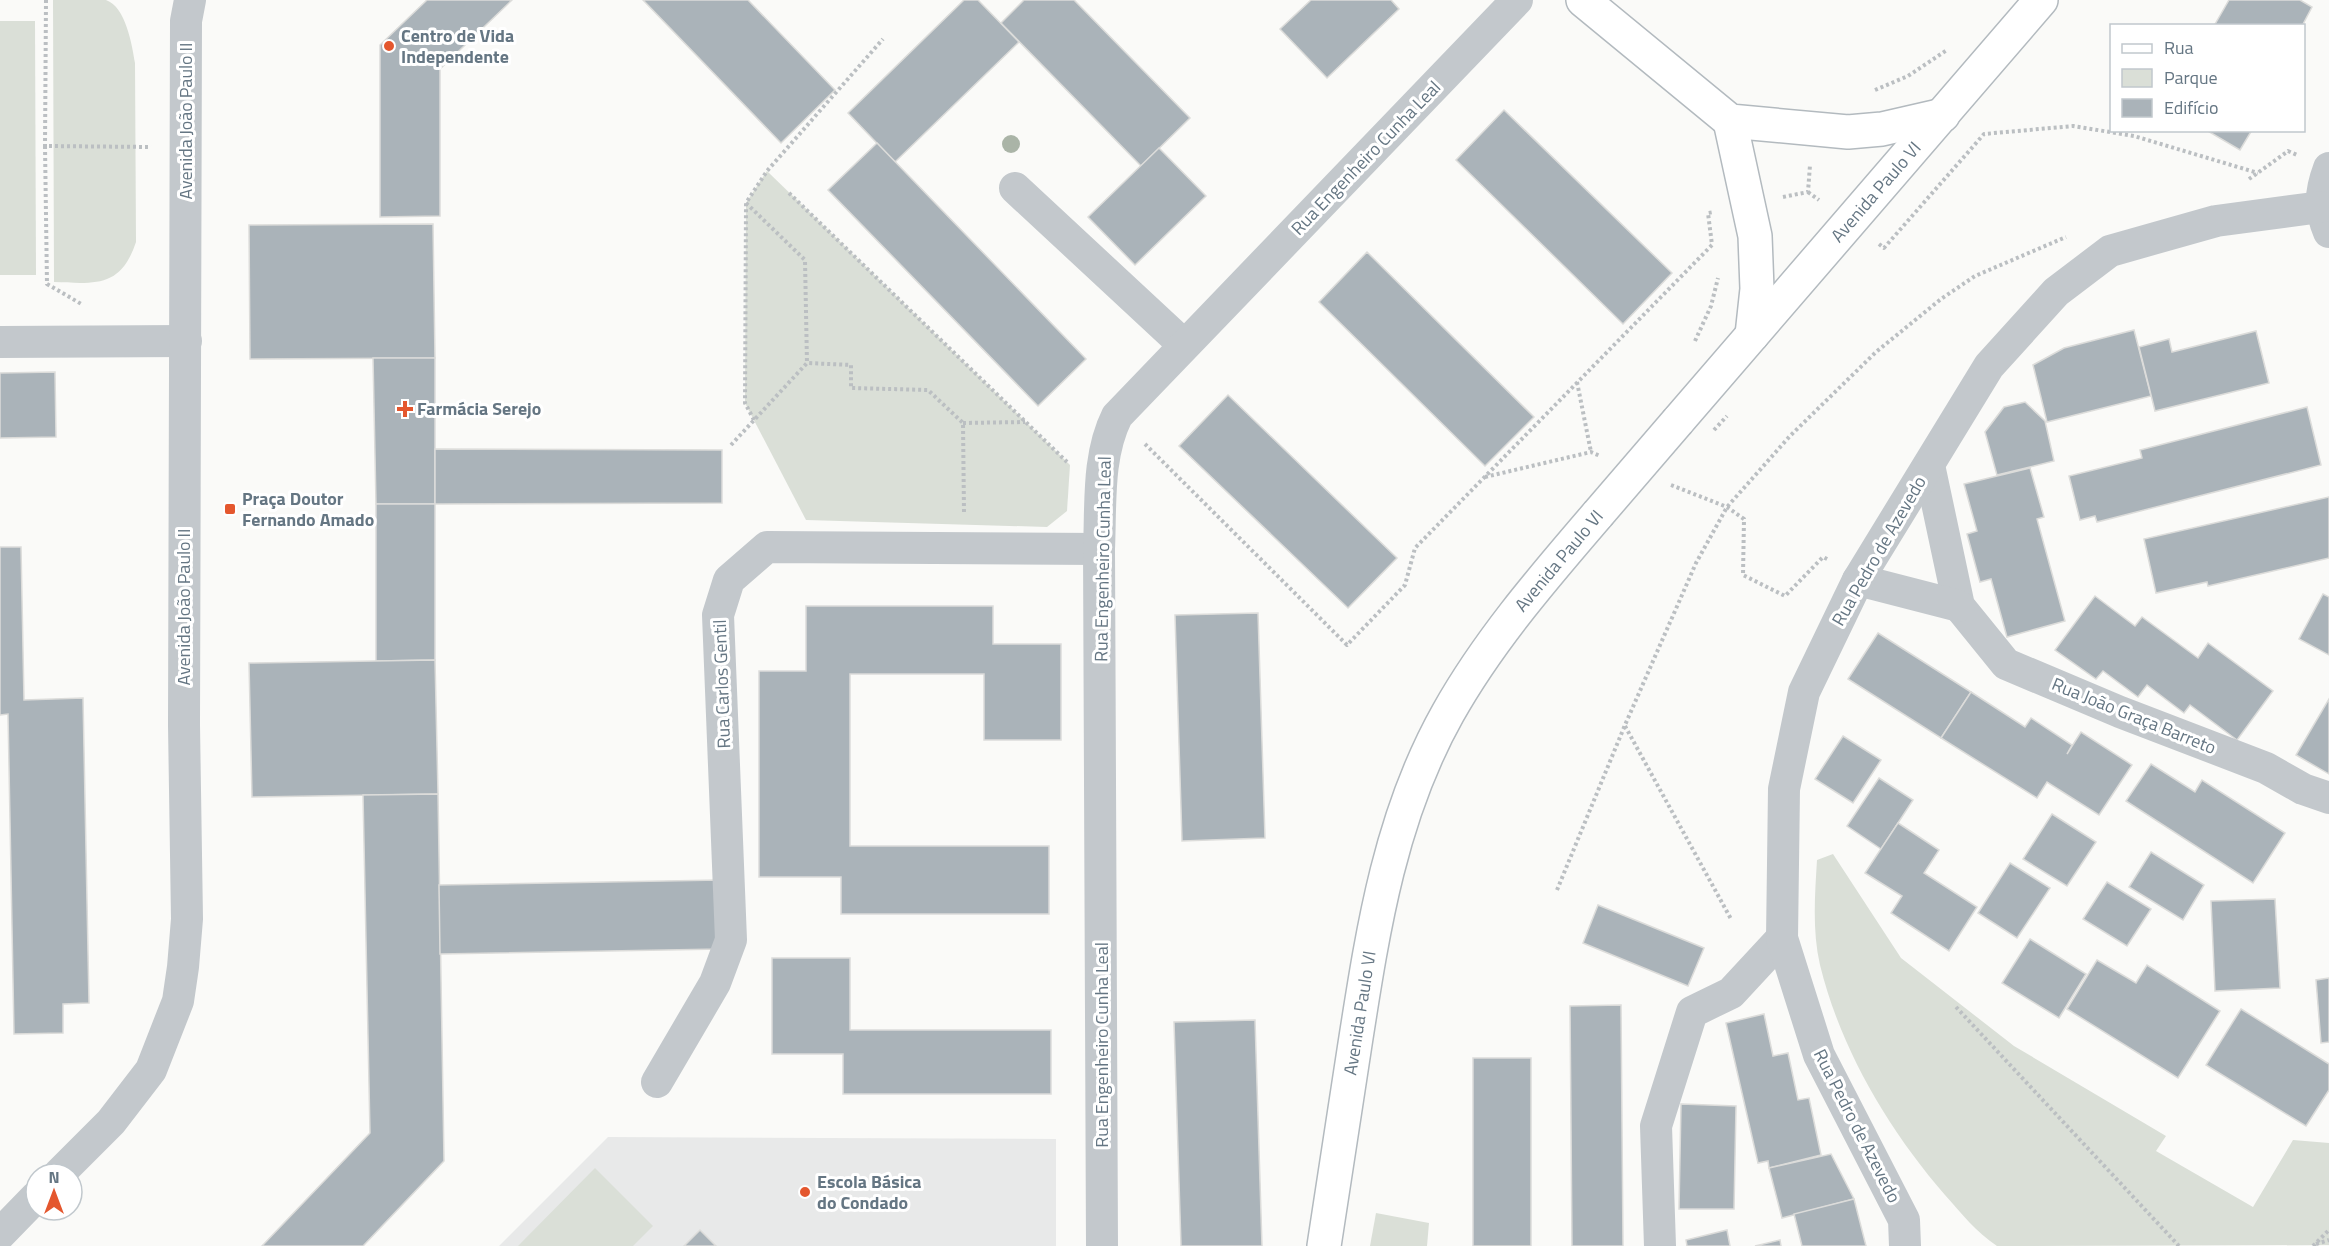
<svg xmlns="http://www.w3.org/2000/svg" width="2329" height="1246" viewBox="0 0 2329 1246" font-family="'Titillium Web',sans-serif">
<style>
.built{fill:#e8e9e9}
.green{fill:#dadfd7}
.building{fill:#aab3b9;stroke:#dcdcda;stroke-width:1.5}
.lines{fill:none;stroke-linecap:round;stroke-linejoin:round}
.secondary-casing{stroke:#b3babf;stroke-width:36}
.path{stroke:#bbbfc2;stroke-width:4;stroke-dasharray:3 3;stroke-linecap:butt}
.minor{stroke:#c3c8cc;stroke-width:32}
.secondary{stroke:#fff;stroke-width:33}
.secondary-bridge-casing{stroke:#b3babf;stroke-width:36;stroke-linecap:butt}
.path-bridge{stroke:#bbbfc2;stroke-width:4;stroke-dasharray:3 3;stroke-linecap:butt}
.secondary-bridge{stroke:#fff;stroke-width:33}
.tree{fill:#aab4a7}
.poi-dot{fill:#e4572e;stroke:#fff;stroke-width:2}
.labels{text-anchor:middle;stroke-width:6;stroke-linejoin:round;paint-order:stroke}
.poi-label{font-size:18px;font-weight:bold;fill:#657683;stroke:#fff;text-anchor:start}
.street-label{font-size:18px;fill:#657683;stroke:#fff}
</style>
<rect width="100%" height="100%" fill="#fafaf8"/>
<path class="built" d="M608 1137 1056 1139V1246H499Z"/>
<g class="green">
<path d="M53 0C66 0 94 0 106 0 126 7 132 45 135 63L136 242C121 287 97 284 54 282Z"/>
<path d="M0 21H35L36 275H0Z"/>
<path d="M767 171 1070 465 1067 511 1047 527 806 520 745 403 746 203Z"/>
<path d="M1833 854 1901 958 2014 1046 2166 1136 2156 1151 2253 1207 2293 1140 2329 1143V1245L1997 1246C1976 1232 1962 1214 1945 1195 1888 1129 1841 1050 1820 965 1812 930 1815 894 1817 860Z"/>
<path d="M595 1168 653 1226 633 1246H518Z"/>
<path d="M1376 1213 1429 1223 1427 1246H1370Z"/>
</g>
<g class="building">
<path d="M427 0H512L440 69V216L380 217V45Z"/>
<path d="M643 0H748L835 90 781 143Z"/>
<path d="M964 0H978L1019 42 895 162 848 113Z"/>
<path d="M1024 0H1074L1190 118 1141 166 1001 23Z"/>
<path d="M1311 0H1391L1399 9 1327 78 1280 29Z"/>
<path d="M2229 0H2300L2312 7 2302 26H2214Z"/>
<path d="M1504 110 1672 273 1623 324 1456 160Z"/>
<path d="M2206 130H2252L2240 150Z"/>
<path d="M877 143 1086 359 1038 406 828 190Z"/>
<path d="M1159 148 1206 196 1135 265 1088 217Z"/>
<path d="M433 224 435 358 250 359 249 225Z"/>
<path d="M1367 252 1534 417 1485 466 1319 302Z"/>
<path d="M2134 330 2151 396 2047 422 2033 365 2064 348Z"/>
<path d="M2256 331 2269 383 2155 411 2139 347 2169 339 2172 352Z"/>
<path d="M373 358H435V504H376Z"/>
<path d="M55 372 56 437 0 438V373Z"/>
<path d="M1228 395 1397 558 1348 608 1179 446Z"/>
<path d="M2025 402 2045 421 2054 461 1997 475 1985 432 2004 407Z"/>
<path d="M2307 407 2321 465 2097 522 2095 516 2080 520 2069 476 2142 458 2140 450Z"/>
<path d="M435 449 722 450V503L435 504Z"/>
<path d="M2030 468 2044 517 2037 519 2065 621 2007 637 1991 579 1980 582 1967 534 1977 531 1964 484Z"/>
<path d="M2329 497V558L2208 586 2207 582 2156 593 2144 539Z"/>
<path d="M376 504H435V660L376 661Z"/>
<path d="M0 547H21L24 700 83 698 89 1003 63 1004V1033L14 1034 8 714 0 715Z"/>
<path d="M2323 594 2329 597V655L2299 639Z"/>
<path d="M2095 596 2135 626 2142 617 2198 658 2208 643 2273 691 2237 740 2190 705 2184 713 2147 685 2138 697 2103 671 2096 679 2055 650Z"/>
<path d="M806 606H993V644H1061V740H984V674H850V846H1049V914H841V877H759V671H806Z"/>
<path d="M1258 613 1265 838 1182 841 1175 615Z"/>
<path d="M1878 633 1971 692 1941 738 1848 679Z"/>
<path d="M435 660 438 794 252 797 249 663Z"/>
<path d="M1971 692 2025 727 2031 718 2072 745 2067 754 2081 732 2132 765 2099 815 2047 782 2037 798 1941 738Z"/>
<path d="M2329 699V774L2296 755Z"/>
<path d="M1843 736 1881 760 1853 803 1815 779Z"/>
<path d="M2151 764 2195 792 2202 780 2285 833 2253 883 2126 801Z"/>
<path d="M1879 778 1913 800 1881 849 1847 826Z"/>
<path d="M438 794 444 1161 363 1246H262L370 1133 363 795Z"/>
<path d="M2052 814 2096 842 2067 886 2023 859Z"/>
<path d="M1898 823 1939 850 1924 873 1977 907 1949 951 1891 913 1902 896 1865 873Z"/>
<path d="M2151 852 2204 885 2183 920 2129 887Z"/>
<path d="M2010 863 2050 888 2017 938 1978 913Z"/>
<path d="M720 880 721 949 440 954 439 885Z"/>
<path d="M2107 882 2151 909 2127 946 2083 919Z"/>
<path d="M2275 899 2280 988 2215 991 2211 901Z"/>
<path d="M1598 905 1704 948 1688 986 1583 943Z"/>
<path d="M2030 939 2086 974 2059 1018 2002 983Z"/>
<path d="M772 958H850V1030H1051V1094H843V1054H772Z"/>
<path d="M2097 960 2136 983 2147 965 2220 1011 2178 1078 2067 1009Z"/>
<path d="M2329 978V1042L2321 1043 2316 980Z"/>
<path d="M1621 1005 1623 1246H1572L1570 1006Z"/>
<path d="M2241 1009 2329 1064V1090L2306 1126 2206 1065Z"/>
<path d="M1764 1014 1773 1056 1788 1053 1798 1100 1809 1098 1821 1155 1769 1168 1768 1161 1758 1163 1726 1023Z"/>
<path d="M1255 1020 1262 1246H1181L1174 1022Z"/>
<rect x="1473" y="1058" width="58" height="188"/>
<path d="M1681 1104 1736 1106 1734 1209H1679Z"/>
<path d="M1831 1154 1854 1199 1782 1218 1769 1168Z"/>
<path d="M1854 1199 1866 1246H1802L1794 1214Z"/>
<path d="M700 1230 716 1246H684Z"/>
<path d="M1727 1230 1730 1246H1687L1686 1240Z"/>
<path d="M1780 1240 1781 1246H1755Z"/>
</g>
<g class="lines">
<g class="secondary-casing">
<g id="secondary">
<path d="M1583 0 1730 121 1848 132 1882 129 1943 115"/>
<path d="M1730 121 1755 236 1757 289 1752 335"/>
<path d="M1678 421 2041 0"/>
<path d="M1324 1246C1334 1179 1345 1111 1355 1044 1373 929 1390 816 1448 713 1489 640 1544 577 1598 514"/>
</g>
</g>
<g class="path">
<path d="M46 0 45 146 151 147"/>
<path d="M1875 90 1908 76 1947 50"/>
<path d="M45 146 47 284 83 305"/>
<path d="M2249 179 2288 151 2297 155"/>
<path d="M1808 192 1819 200"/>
<path d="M789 193 1067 462"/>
<path d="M1783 197 1808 192 1810 165"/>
<path d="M746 203 805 260 807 363"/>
<path d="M1879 244 1884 248 1984 134 2073 126 2134 136 2258 173"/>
<path d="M1695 341 1711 306 1718 278"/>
<path d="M1577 382 1591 452"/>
<path d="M754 420 745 403 746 203 767 171 883 39"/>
<path d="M963 423 1025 422"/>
<path d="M1145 444 1347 645 1405 585 1415 548 1712 245 1708 213 1714 212"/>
<path d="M731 445 807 363 851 365V388L928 390 963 423 964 513"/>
<path d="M1485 477 1591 452 1600 456"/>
<path d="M1671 485 1727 507 1744 519 1743 575 1785 596 1823 557 1829 560"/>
<path d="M1625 726 1731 919"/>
<path d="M1557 890 1625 725 1696 563 1727 507 1790 436 1876 352 1941 299 1975 276 2066 237"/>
<path d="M1956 1007 2179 1246"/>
<path d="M2316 1244 2329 1240"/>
<path d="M2313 1246 2329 1230"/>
</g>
<g class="minor">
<path d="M2329 168C2320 192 2319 209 2329 232"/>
<path d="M1015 188 1184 345"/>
<path d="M0 342 186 341"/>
<path d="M1929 465 1959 606 2006 664 2120 712 2266 768 2303 789 2329 798"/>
<path d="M1858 580 1959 606"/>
<path d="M657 1082 715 983 731 940 718 615 729 580 767 547 1099 549"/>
<path d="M59 1174 111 1122 151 1070 178 1001 183 967 187 919 184 725 186 21 190 0"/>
<path d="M0 1234 36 1197"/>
<path d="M1102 1246 1099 549C1101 505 1097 456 1117 416L1517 0"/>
<path d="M1660 1246 1656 1126 1692 1012 1731 993 1782 938"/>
<path d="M1905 1246 1904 1220 1819 1055 1782 938 1784 789 1804 692 1858 580 1989 366 2056 292 2110 251 2216 221 2321 207"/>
</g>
<use href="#secondary" class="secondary"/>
<g class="secondary-bridge-casing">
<path id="secondary-bridge" d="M1598 514 1678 421"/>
</g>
<path class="path-bridge" d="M1714 430 1727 416"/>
<use href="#secondary-bridge" class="secondary-bridge"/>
</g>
<circle class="tree" cx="1011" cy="144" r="9"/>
<g class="poi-dot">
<circle cx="389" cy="46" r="6"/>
<path d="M402 400h6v6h6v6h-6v6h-6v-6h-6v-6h6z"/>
<rect x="224" y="503" width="12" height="12" rx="3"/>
<circle cx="805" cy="1192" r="6"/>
</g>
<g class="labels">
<g class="poi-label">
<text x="401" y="42">Centro de Vida<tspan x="401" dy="21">Independente</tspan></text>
<text x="417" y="415">Farmácia Serejo</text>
<text x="242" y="505">Praça Doutor<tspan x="242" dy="21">Fernando Amado</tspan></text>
<text x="817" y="1188">Escola Básica<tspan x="817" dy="21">do Condado</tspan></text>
</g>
<g class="street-label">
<text transform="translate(186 121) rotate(-90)" y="6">Avenida João Paulo II</text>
<text transform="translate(1366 158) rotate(-46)" y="6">Rua Engenheiro Cunha Leal</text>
<text transform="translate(1876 192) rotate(-49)" y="6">Avenida Paulo VI</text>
<text transform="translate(1879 551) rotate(-60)" y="6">Rua Pedro de Azevedo</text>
<text transform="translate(1103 559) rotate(-89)" y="6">Rua Engenheiro Cunha Leal</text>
<text transform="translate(1559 561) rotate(-50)" y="6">Avenida Paulo VI</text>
<text transform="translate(184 607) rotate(-90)" y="6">Avenida João Paulo II</text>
<text transform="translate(722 684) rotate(-92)" y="6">Rua Carlos Gentil</text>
<text transform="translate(2134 716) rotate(22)" y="6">Rua João Graça Barreto</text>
<text transform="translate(1360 1013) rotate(-81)" y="6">Avenida Paulo VI</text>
<text transform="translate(1102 1045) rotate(-90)" y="6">Rua Engenheiro Cunha Leal</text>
<text transform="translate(1857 1126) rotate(63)" y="6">Rua Pedro de Azevedo</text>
</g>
</g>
<rect x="2110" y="24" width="195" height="108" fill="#ffffff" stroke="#c1c8cd" stroke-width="1.5"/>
<rect x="2122" y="44" width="30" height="9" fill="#ffffff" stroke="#c1c8cd" stroke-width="1.5"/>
<text x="2164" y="54" font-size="18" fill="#657683">Rua</text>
<rect x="2122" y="69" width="30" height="18" fill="#dadfd7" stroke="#c1c8cd" stroke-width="1.5"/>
<text x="2164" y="84" font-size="18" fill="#657683">Parque</text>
<rect x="2122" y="99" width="30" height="18" fill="#aab3b9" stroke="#c1c8cd" stroke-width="1.5"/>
<text x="2164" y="114" font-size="18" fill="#657683">Edifício</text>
<g transform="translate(54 1192)"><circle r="28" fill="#ffffff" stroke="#c1c8cd" stroke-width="1.5"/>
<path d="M0-4.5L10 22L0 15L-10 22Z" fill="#e4572e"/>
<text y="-9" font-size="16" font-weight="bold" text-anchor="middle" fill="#657683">N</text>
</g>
</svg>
